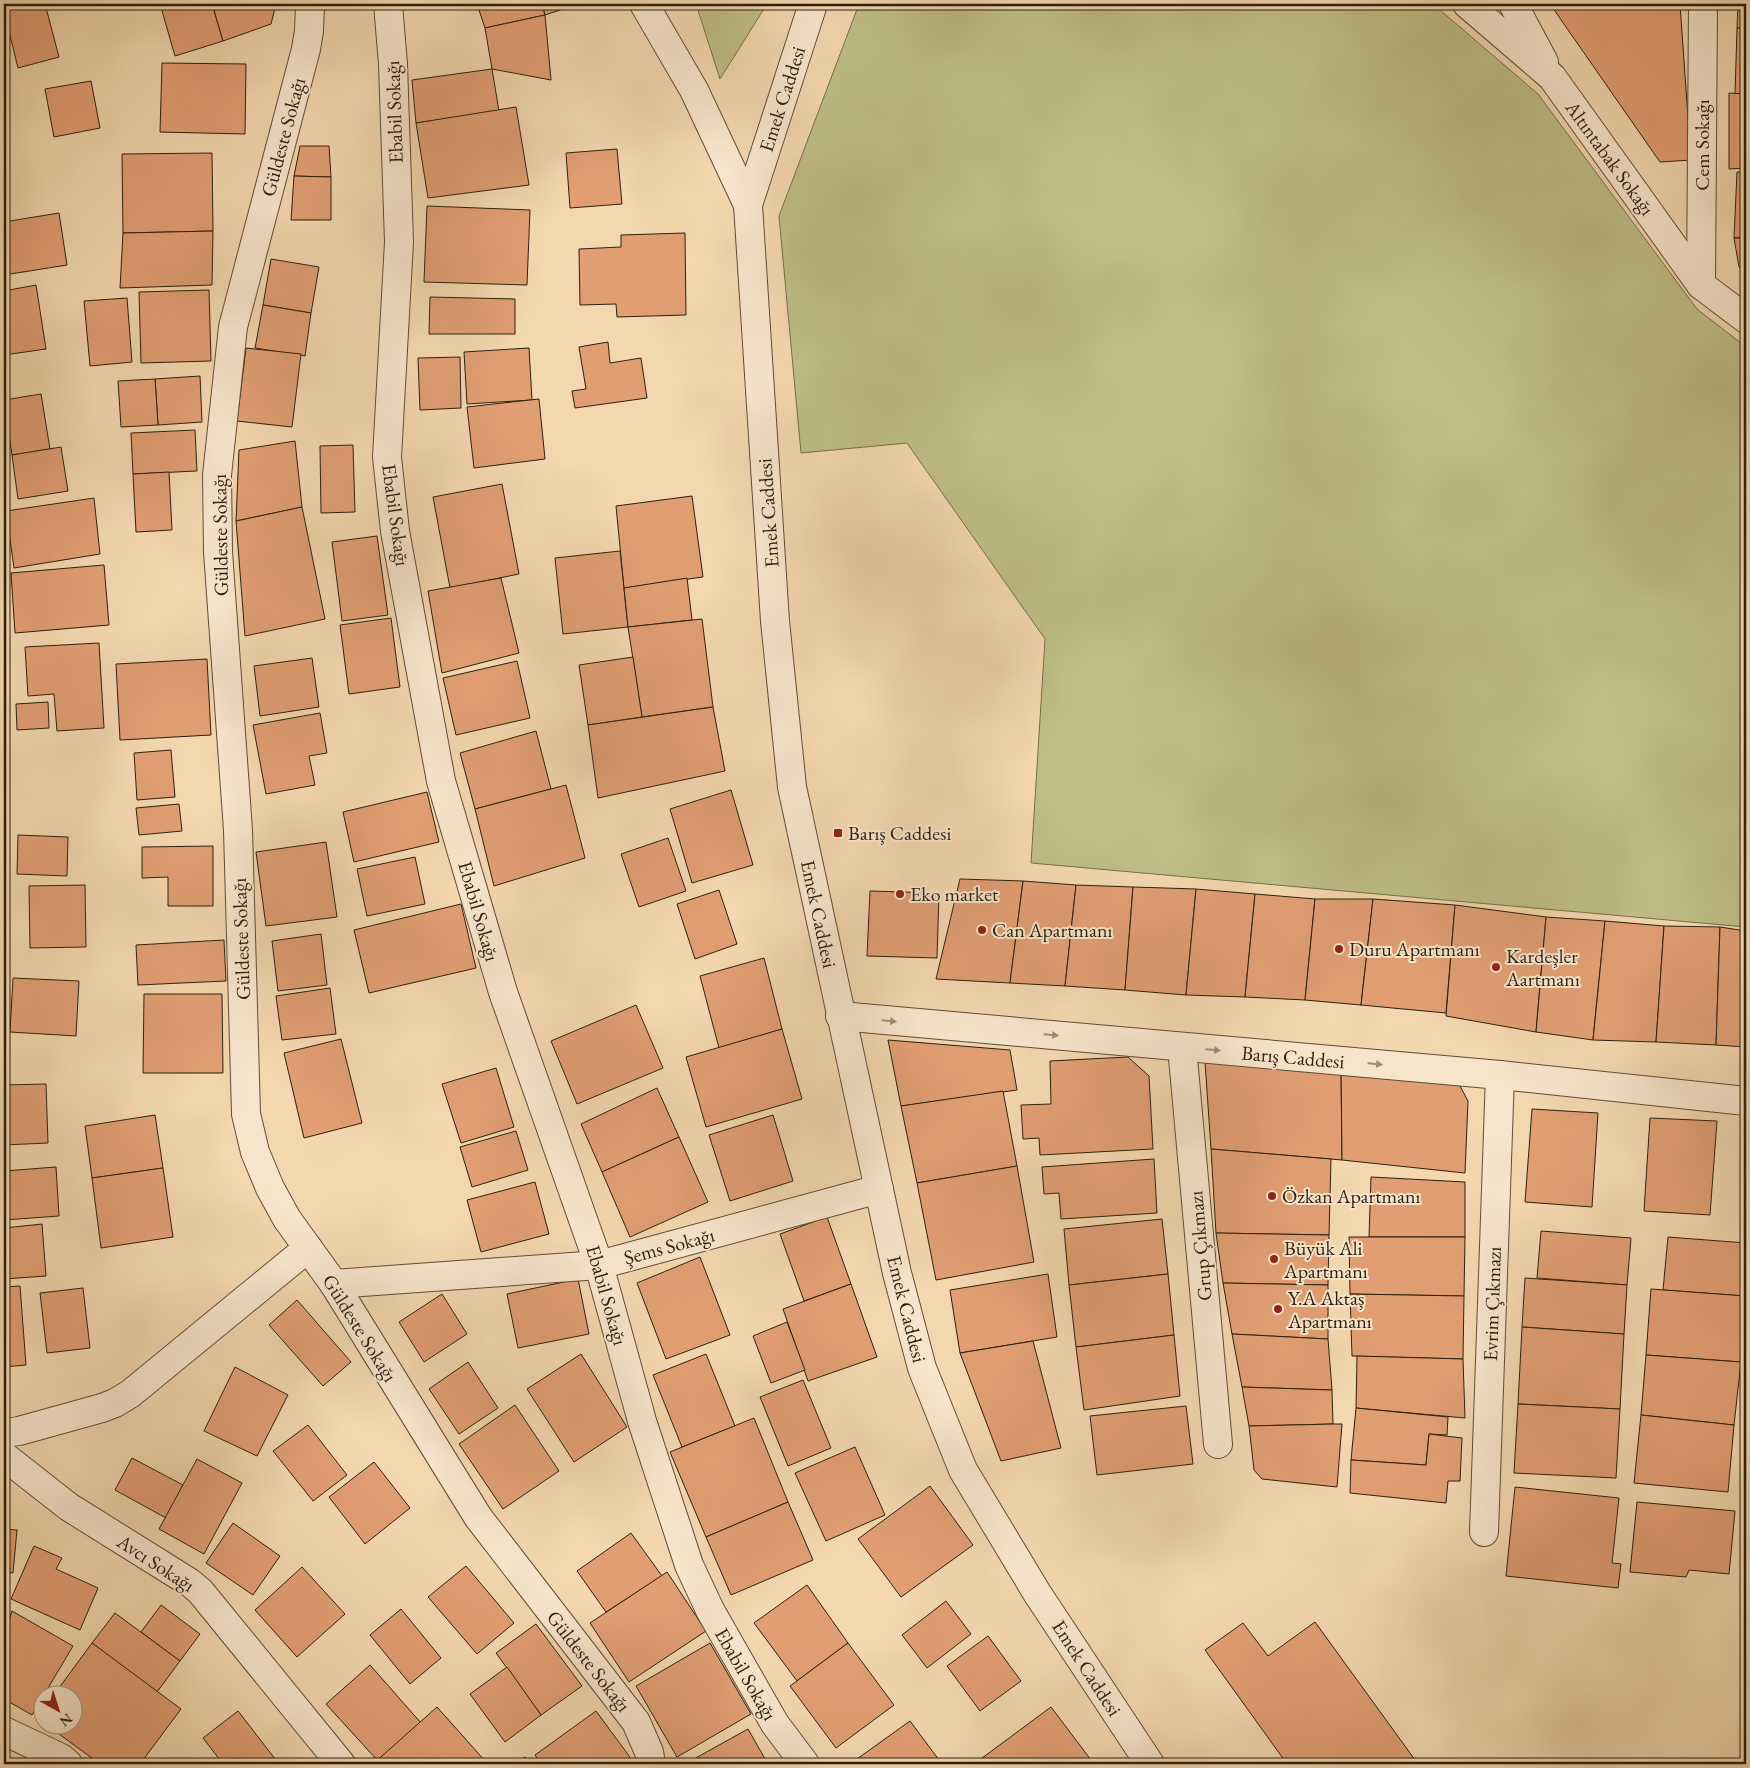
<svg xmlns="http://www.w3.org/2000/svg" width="1750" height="1768" viewBox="0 0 1750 1768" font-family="'EB Garamond',serif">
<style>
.green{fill:#bfbd87;stroke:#766e4b}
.building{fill:#e19e73;stroke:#2d1f0f}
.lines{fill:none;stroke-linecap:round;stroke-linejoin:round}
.minor-casing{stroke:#5e4d37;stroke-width:30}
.minor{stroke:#f7e5cb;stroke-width:28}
.oneway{fill:#9c8c76}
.poi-dot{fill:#8f2418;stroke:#f7e5cb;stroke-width:2}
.labels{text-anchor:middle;stroke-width:4;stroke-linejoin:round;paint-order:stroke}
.street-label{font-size:20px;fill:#2d1f0f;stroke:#f7e5cb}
.poi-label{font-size:20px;fill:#2d1f0f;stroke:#f7e5cb;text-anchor:start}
</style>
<rect width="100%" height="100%" fill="#f3d7af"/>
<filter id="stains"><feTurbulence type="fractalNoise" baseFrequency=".004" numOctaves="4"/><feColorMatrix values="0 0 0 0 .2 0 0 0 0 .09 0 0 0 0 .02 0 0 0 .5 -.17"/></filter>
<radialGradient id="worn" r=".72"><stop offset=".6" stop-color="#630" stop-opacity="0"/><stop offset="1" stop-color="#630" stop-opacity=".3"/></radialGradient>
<g class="green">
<path d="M696 4H767L720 79Z"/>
<path d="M859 4H1433L1538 94 1697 309 1746 347V927L1031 863 1045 639 907 443 801 453 779 216Z"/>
</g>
<g class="building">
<path d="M4 4H45L59 57 18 68 4 11Z"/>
<path d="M160 4H212L223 41 175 56Z"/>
<path d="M212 4H235L214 10Z"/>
<path d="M235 4H276L271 24 223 41 214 10Z"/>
<path d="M477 4H542L545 15 485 28Z"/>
<path d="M542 4H578L545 15Z"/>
<path d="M1550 4H1680L1691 160 1660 162Z"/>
<path d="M1738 4H1746V28H1737Z"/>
<path d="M545 15 551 80 492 69 485 28Z"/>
<path d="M1737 28H1746V94H1735Z"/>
<path d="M162 63 246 64 245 134 160 132Z"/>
<path d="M492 69 499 111 416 123 412 80Z"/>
<path d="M91 81 100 128 54 137 45 89Z"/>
<path d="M1729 93 1746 94V168L1729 169Z"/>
<path d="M516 107 529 185 428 198 416 123Z"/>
<path d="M300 146H329L331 177 294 176Z"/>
<path d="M617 149 622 204 570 208 566 153Z"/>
<path d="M212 153 213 231 123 233 122 154Z"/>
<path d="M1737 172H1746V237L1734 238Z"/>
<path d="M294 176 331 177V220H291Z"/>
<path d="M427 206 530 210 527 285 424 282Z"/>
<path d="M59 213 67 265 4 275V222Z"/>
<path d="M213 231 212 285 120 288 123 233Z"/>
<path d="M685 233 686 315 617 317 616 304 580 305 579 249 621 247V235Z"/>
<path d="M1734 238H1746V273L1739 267Z"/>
<path d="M271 259 319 267 311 313 263 305Z"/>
<path d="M36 285 46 349 4 355V291Z"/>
<path d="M209 290 211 361 141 363 139 292Z"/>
<path d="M430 297 515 299V334H429Z"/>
<path d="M127 298 132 362 90 366 84 301Z"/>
<path d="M263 305 311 313 305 356 255 348Z"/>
<path d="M608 342 610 363 641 358 647 398 575 408 572 391 586 389 579 347Z"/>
<path d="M246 348 301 354 292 427 237 421Z"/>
<path d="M529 348 532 400 467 404 464 352Z"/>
<path d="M460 357 461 408 420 410 418 358Z"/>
<path d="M200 376 202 422 158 425 155 379Z"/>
<path d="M155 379 158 425 121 427 118 381Z"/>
<path d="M41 394 50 449 12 455 4 400Z"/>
<path d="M539 399 545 459 474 468 467 407Z"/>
<path d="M195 430 197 471 133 474 131 433Z"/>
<path d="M295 441 302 507 236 521 239 450Z"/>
<path d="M353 445 355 512 321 513 320 446Z"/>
<path d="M61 447 68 491 18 499 12 455Z"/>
<path d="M169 472 172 530 136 532 133 474Z"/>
<path d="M502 484 519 574 450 588 433 497Z"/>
<path d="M692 496 703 577 624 588 616 506Z"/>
<path d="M94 498 100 554 14 568 6 511Z"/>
<path d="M302 507 325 619 245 636 236 521Z"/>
<path d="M377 536 388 615 342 621 332 542Z"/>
<path d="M620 551 628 627 563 634 555 558Z"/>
<path d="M104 565 109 625 15 633 11 573Z"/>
<path d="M501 578 519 653 442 673 428 591Z"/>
<path d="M687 578 692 620 628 627 624 588Z"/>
<path d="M391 618 400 687 349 694 340 625Z"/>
<path d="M702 619 713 707 642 717 628 627Z"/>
<path d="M99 643 104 728 57 731 54 694 28 696 25 647Z"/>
<path d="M633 657 642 717 588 725 579 665Z"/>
<path d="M312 658 319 707 260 716 254 666Z"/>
<path d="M207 659 211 735 120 740 116 664Z"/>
<path d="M517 661 530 718 456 735 443 678Z"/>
<path d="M48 702 49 728 17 730 16 704Z"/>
<path d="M713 707 725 771 598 798 588 725Z"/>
<path d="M320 713 327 753 309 756 315 785 266 794 253 725Z"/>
<path d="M536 731 551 789 475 809 460 753Z"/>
<path d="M171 750 175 797 137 800 134 753Z"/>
<path d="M566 785 585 858 494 886 475 809Z"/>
<path d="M731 790 753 865 692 883 670 809Z"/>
<path d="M427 792 439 842 354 862 343 812Z"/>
<path d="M179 804 182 831 139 835 136 808Z"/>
<path d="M18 835 68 837 67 876 17 874Z"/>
<path d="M668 838 686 891 639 907 621 854Z"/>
<path d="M326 842 337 917 266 926 256 852Z"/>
<path d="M213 846V906H168V877L142 878V847Z"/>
<path d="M415 857 425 904 367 916 357 869Z"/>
<path d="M960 879 1023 881 1010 983 936 979Z"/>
<path d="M1023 881 1076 885 1065 986 1010 983Z"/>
<path d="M85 885 86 947 30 948 29 886Z"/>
<path d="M1076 885 1133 887 1125 990 1065 986Z"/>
<path d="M1133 887 1196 889 1186 995 1125 990Z"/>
<path d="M1196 889 1255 894 1245 997 1186 995Z"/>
<path d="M719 890 737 944 695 959 677 904Z"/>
<path d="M870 891 939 893 937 958 867 956Z"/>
<path d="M1255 894 1315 899 1305 1000 1245 997Z"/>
<path d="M1315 899H1373L1361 1005 1305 1000Z"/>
<path d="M1373 899 1455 905 1446 1013 1361 1005Z"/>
<path d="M461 904 476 968 369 993 354 930Z"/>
<path d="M1455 905 1546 917 1536 1032 1446 1016Z"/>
<path d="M1546 917 1605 921 1593 1040 1536 1032Z"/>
<path d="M1605 921 1664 926 1656 1042 1593 1040Z"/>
<path d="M1664 926 1720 927 1716 1045 1656 1042Z"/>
<path d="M1720 927 1746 931V1047L1716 1045Z"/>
<path d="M321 934 327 985 278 991 272 941Z"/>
<path d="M224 940 226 981 138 985 136 945Z"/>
<path d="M764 958 782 1029 719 1048 700 976Z"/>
<path d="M13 978 79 981 76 1036 10 1032Z"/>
<path d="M330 988 336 1034 282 1040 276 996Z"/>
<path d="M144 994H222L223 1073H143Z"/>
<path d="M636 1005 663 1068 577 1104 551 1041Z"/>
<path d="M782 1029 802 1099 706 1127 686 1057Z"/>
<path d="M341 1039 362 1123 304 1138 284 1053Z"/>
<path d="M888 1040 1010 1050 1017 1090 901 1106Z"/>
<path d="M1128 1057 1149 1076 1153 1149 1040 1155 1039 1138 1023 1139 1021 1105 1051 1104 1050 1061Z"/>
<path d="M1205 1062 1341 1067 1342 1160 1211 1149Z"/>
<path d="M1341 1067 1459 1084 1468 1101 1465 1173 1342 1160Z"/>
<path d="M496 1068 514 1127 461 1143 442 1084Z"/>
<path d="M46 1084 48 1143 4 1145V1085Z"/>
<path d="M657 1088 679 1137 602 1172 581 1124Z"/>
<path d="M1003 1091 1017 1166 917 1183 901 1106Z"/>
<path d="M1532 1109 1598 1113 1592 1207 1525 1202Z"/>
<path d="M155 1115 163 1168 92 1178 85 1126Z"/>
<path d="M773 1115 793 1181 730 1201 709 1135Z"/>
<path d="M1650 1118 1717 1121 1710 1215 1644 1211Z"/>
<path d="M516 1131 528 1170 472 1187 460 1147Z"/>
<path d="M679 1137 708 1202 630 1237 602 1172Z"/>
<path d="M1211 1149 1331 1159 1329 1235 1216 1233Z"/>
<path d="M1154 1159 1157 1213 1061 1219 1059 1193 1044 1194 1042 1167Z"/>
<path d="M1017 1166 1034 1262 936 1280 917 1183Z"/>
<path d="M56 1167 59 1216 4 1220V1171Z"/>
<path d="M163 1168 173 1237 101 1248 92 1178Z"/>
<path d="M1371 1177 1465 1182V1237H1369Z"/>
<path d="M535 1182 549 1234 481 1252 467 1200Z"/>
<path d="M827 1217 851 1284 804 1301 780 1234Z"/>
<path d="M1162 1219 1168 1274 1069 1285 1064 1229Z"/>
<path d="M42 1224 46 1276 4 1279V1228Z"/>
<path d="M1541 1231 1631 1238 1627 1285 1537 1278Z"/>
<path d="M1216 1233 1329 1235 1328 1285 1223 1283Z"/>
<path d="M1349 1237H1465L1464 1296 1350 1294Z"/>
<path d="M1668 1237 1746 1243V1296L1663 1290Z"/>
<path d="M700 1257 730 1335 666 1359 637 1283Z"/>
<path d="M1048 1274 1057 1337 960 1353 950 1290Z"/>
<path d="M1168 1274 1174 1335 1076 1347 1069 1285Z"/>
<path d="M1525 1278 1627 1285 1624 1334 1522 1327Z"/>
<path d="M578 1279 589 1334 518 1348 507 1294Z"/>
<path d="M1223 1283 1328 1285V1339L1232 1334Z"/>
<path d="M851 1284 877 1357 808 1381 783 1309Z"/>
<path d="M20 1286 26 1365 4 1367V1287Z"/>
<path d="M83 1288 90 1348 47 1353 40 1293Z"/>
<path d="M1651 1289 1745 1296 1741 1362 1646 1355Z"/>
<path d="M442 1294 467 1334 424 1362 399 1322Z"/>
<path d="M1350 1294 1464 1296 1463 1359 1352 1356Z"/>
<path d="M297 1300 351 1362 323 1386 269 1325Z"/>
<path d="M787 1322 805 1370 771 1383 753 1336Z"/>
<path d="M1522 1327 1624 1334 1620 1409 1518 1404Z"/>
<path d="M1232 1334 1328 1339 1332 1390 1242 1387Z"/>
<path d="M1174 1335 1180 1396 1084 1410 1076 1347Z"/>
<path d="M1033 1341 1061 1448 1001 1461 960 1353Z"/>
<path d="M581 1354 627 1427 574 1462 527 1389Z"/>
<path d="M706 1354 735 1426 682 1447 653 1375Z"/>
<path d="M1646 1355 1741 1362 1734 1425 1641 1415Z"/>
<path d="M1357 1356 1463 1359 1465 1418 1356 1408Z"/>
<path d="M468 1362 498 1408 459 1434 429 1389Z"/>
<path d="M235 1367 288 1395 257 1456 204 1431Z"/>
<path d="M803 1380 831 1448 788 1466 760 1397Z"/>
<path d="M1242 1387 1332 1390 1333 1424 1249 1426Z"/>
<path d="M1518 1404 1620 1409 1616 1478 1514 1473Z"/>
<path d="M515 1405 559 1471 503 1509 459 1444Z"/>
<path d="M1186 1406 1193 1464 1097 1475 1090 1416Z"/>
<path d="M1356 1408 1448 1417 1447 1435 1429 1434 1426 1465 1351 1460Z"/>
<path d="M1641 1415 1734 1425 1728 1492 1634 1483Z"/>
<path d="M754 1418 788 1502 706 1537 670 1452Z"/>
<path d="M1333 1424H1342L1337 1487 1262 1479 1254 1470 1249 1426Z"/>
<path d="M308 1425 347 1475 313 1501 273 1451Z"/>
<path d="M1429 1434 1462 1438 1460 1481H1448L1446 1503 1350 1493 1351 1460 1426 1465Z"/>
<path d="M855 1447 885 1515 826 1541 795 1473Z"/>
<path d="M132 1458 183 1485 166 1518 115 1490Z"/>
<path d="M197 1459 242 1483 204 1554 159 1529Z"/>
<path d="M374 1462 410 1508 365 1544 329 1497Z"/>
<path d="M930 1486 973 1545 901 1597 858 1539Z"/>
<path d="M1515 1487 1619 1498 1612 1563 1621 1564 1618 1588 1506 1576Z"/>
<path d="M788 1502 813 1560 731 1595 706 1537Z"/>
<path d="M1637 1502 1735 1511 1729 1574 1689 1570 1686 1577 1630 1572Z"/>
<path d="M233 1523 280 1556 253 1595 206 1563Z"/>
<path d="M4 1529 17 1530 13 1573 4 1572Z"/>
<path d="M631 1533 662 1576 606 1612 577 1571Z"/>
<path d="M34 1546 62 1558 56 1569 98 1588 80 1630 11 1599Z"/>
<path d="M466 1566 514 1623 477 1654 428 1597Z"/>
<path d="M302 1567 345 1614 297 1657 255 1610Z"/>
<path d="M667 1572 706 1631 629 1682 590 1623Z"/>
<path d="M807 1585 848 1643 797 1681 754 1623Z"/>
<path d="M946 1601 971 1634 927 1668 902 1635Z"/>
<path d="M161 1605 200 1634 180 1661 141 1632Z"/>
<path d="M401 1609 441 1658 410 1684 370 1635Z"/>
<path d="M12 1611 73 1646 32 1715 4 1699V1635Z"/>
<path d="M115 1613 180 1661 157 1692 92 1643Z"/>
<path d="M1315 1622 1418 1764H1287L1205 1650 1243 1623 1268 1656Z"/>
<path d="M536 1624 582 1686 541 1715 496 1653Z"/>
<path d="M988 1636 1021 1681 980 1711 947 1666Z"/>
<path d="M92 1643 181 1709 140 1764H100L48 1726H72V1696H53Z"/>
<path d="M710 1643 751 1714 677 1757 636 1686Z"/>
<path d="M848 1643 894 1705 836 1748 790 1686Z"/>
<path d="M370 1665 421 1723 378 1761 326 1704Z"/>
<path d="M507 1667 541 1715 505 1742 470 1694Z"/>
<path d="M437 1707 486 1762 483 1764H373Z"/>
<path d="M1051 1707 1094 1764H974Z"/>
<path d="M238 1711 279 1764H223L203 1738Z"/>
<path d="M596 1711 635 1764H541L535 1755Z"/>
<path d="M910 1721 942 1764H850Z"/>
<path d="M748 1729 768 1764H685Z"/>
<path d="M525 1757 530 1764H514Z"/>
</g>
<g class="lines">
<g class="minor-casing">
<g id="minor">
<path d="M310 4 309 31 306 49 233 327 217 475 218 552 238 830 246 1114 255 1152 270 1188 287 1219 334 1284 478 1517 636 1722 649 1752 651 1764"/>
<path d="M388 4 393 64 399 242 387 457 395 531 441 781 503 992 599 1265 642 1421 689 1565 710 1610 775 1724 805 1764"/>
<path d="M644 4 694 90 748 205"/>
<path d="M813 4 748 205 775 621 792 787 897 1273 922 1368 963 1470 1037 1593 1150 1764"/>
<path d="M1467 4 1552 77 1701 285 1746 319"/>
<path d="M1513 4 1544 62"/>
<path d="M1701 285 1703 4"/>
<path d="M840 1016 1500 1075 1746 1101"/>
<path d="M1182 1047 1218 1444"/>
<path d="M334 1284 599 1265 879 1189"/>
<path d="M4 1433 19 1431 102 1408 115 1403 130 1394 308 1248"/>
<path d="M4 1456 69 1507 189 1582 200 1591 341 1764"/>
<path d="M1484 1532 1500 1075"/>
<path d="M4 1731 61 1758 68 1764"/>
</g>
</g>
<use href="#minor" class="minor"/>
</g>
<defs><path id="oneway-solid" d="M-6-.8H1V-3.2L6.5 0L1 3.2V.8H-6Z" transform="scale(1.25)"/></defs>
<g class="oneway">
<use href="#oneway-solid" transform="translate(889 1021) rotate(5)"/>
<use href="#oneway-solid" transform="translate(1051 1035) rotate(5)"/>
<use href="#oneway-solid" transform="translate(1213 1050) rotate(5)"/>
<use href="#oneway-solid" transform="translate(1375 1064) rotate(5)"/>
</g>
<g class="poi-dot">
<rect x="833" y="828" width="10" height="10" rx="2.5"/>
<circle cx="900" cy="894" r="5"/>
<circle cx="982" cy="930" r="5"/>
<circle cx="1339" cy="949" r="5"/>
<circle cx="1496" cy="967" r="5"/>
<circle cx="1272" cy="1196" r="5"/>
<circle cx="1274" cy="1259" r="5"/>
<circle cx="1278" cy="1309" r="5"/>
</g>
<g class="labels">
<g class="street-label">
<text transform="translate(782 99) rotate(-72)" y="7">Emek Caddesi</text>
<text transform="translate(394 112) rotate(-92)" y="7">Ebabil Sokağı</text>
<text transform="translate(283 137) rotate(-75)" y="7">Güldeste Sokağı</text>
<text transform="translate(1702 145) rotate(-90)" y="7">Cem Sokağı</text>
<text transform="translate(1610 158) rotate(54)" y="7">Altıntabak Sokağı</text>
<text transform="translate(768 513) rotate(-94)" y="7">Emek Caddesi</text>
<text transform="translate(396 515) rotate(82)" y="7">Ebabil Sokağı</text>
<text transform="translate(220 535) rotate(-91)" y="7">Güldeste Sokağı</text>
<text transform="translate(479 911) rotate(74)" y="7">Ebabil Sokağı</text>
<text transform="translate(819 914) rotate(78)" y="7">Emek Caddesi</text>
<text transform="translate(241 939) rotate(-92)" y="7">Güldeste Sokağı</text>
<text transform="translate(1293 1057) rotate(5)" y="7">Barış Caddesi</text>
<text transform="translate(669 1246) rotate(-15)" y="7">Şems Sokağı</text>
<text transform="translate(1200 1246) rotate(-95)" y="7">Grup Çıkmazı</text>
<text transform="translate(607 1295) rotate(74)" y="7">Ebabil Sokağı</text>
<text transform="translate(1492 1304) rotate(-88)" y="7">Evrim Çıkmazı</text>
<text transform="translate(907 1309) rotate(76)" y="7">Emek Caddesi</text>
<text transform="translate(360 1328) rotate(58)" y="7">Güldeste Sokağı</text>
<text transform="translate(156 1563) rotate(33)" y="7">Avcı Sokağı</text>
<text transform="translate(589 1661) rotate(52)" y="7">Güldeste Sokağı</text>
<text transform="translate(1087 1668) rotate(57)" y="7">Emek Caddesi</text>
<text transform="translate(746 1674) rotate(60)" y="7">Ebabil Sokağı</text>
</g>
<g class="poi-label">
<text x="848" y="840">Barış Caddesi</text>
<text x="910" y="901">Eko market</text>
<text x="992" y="937">Can Apartmanı</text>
<text x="1349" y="956">Duru Apartmanı</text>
<text x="1506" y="963">Kardeşler<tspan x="1506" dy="23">Aartmanı</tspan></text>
<text x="1282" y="1203">Özkan Apartmanı</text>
<text x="1284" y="1255">Büyük Ali<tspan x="1284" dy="23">Apartmanı</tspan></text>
<text x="1288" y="1305">Y.A Aktaş<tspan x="1288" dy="23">Apartmanı</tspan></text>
</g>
</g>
<rect width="1750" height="1768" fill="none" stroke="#f3d7af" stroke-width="20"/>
<rect x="5" y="5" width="1740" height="1758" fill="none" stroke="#2d1f0f" stroke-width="2.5"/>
<rect x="10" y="10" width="1730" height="1748" fill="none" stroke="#2d1f0f"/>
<g transform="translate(58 1710) rotate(141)"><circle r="24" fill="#f7e5cb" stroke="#a69680"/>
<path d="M0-4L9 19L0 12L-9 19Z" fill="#8f2418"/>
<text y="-8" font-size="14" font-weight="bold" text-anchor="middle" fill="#2d1f0f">N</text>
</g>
<rect width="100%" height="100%" filter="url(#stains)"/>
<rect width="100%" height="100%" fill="url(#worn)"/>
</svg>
